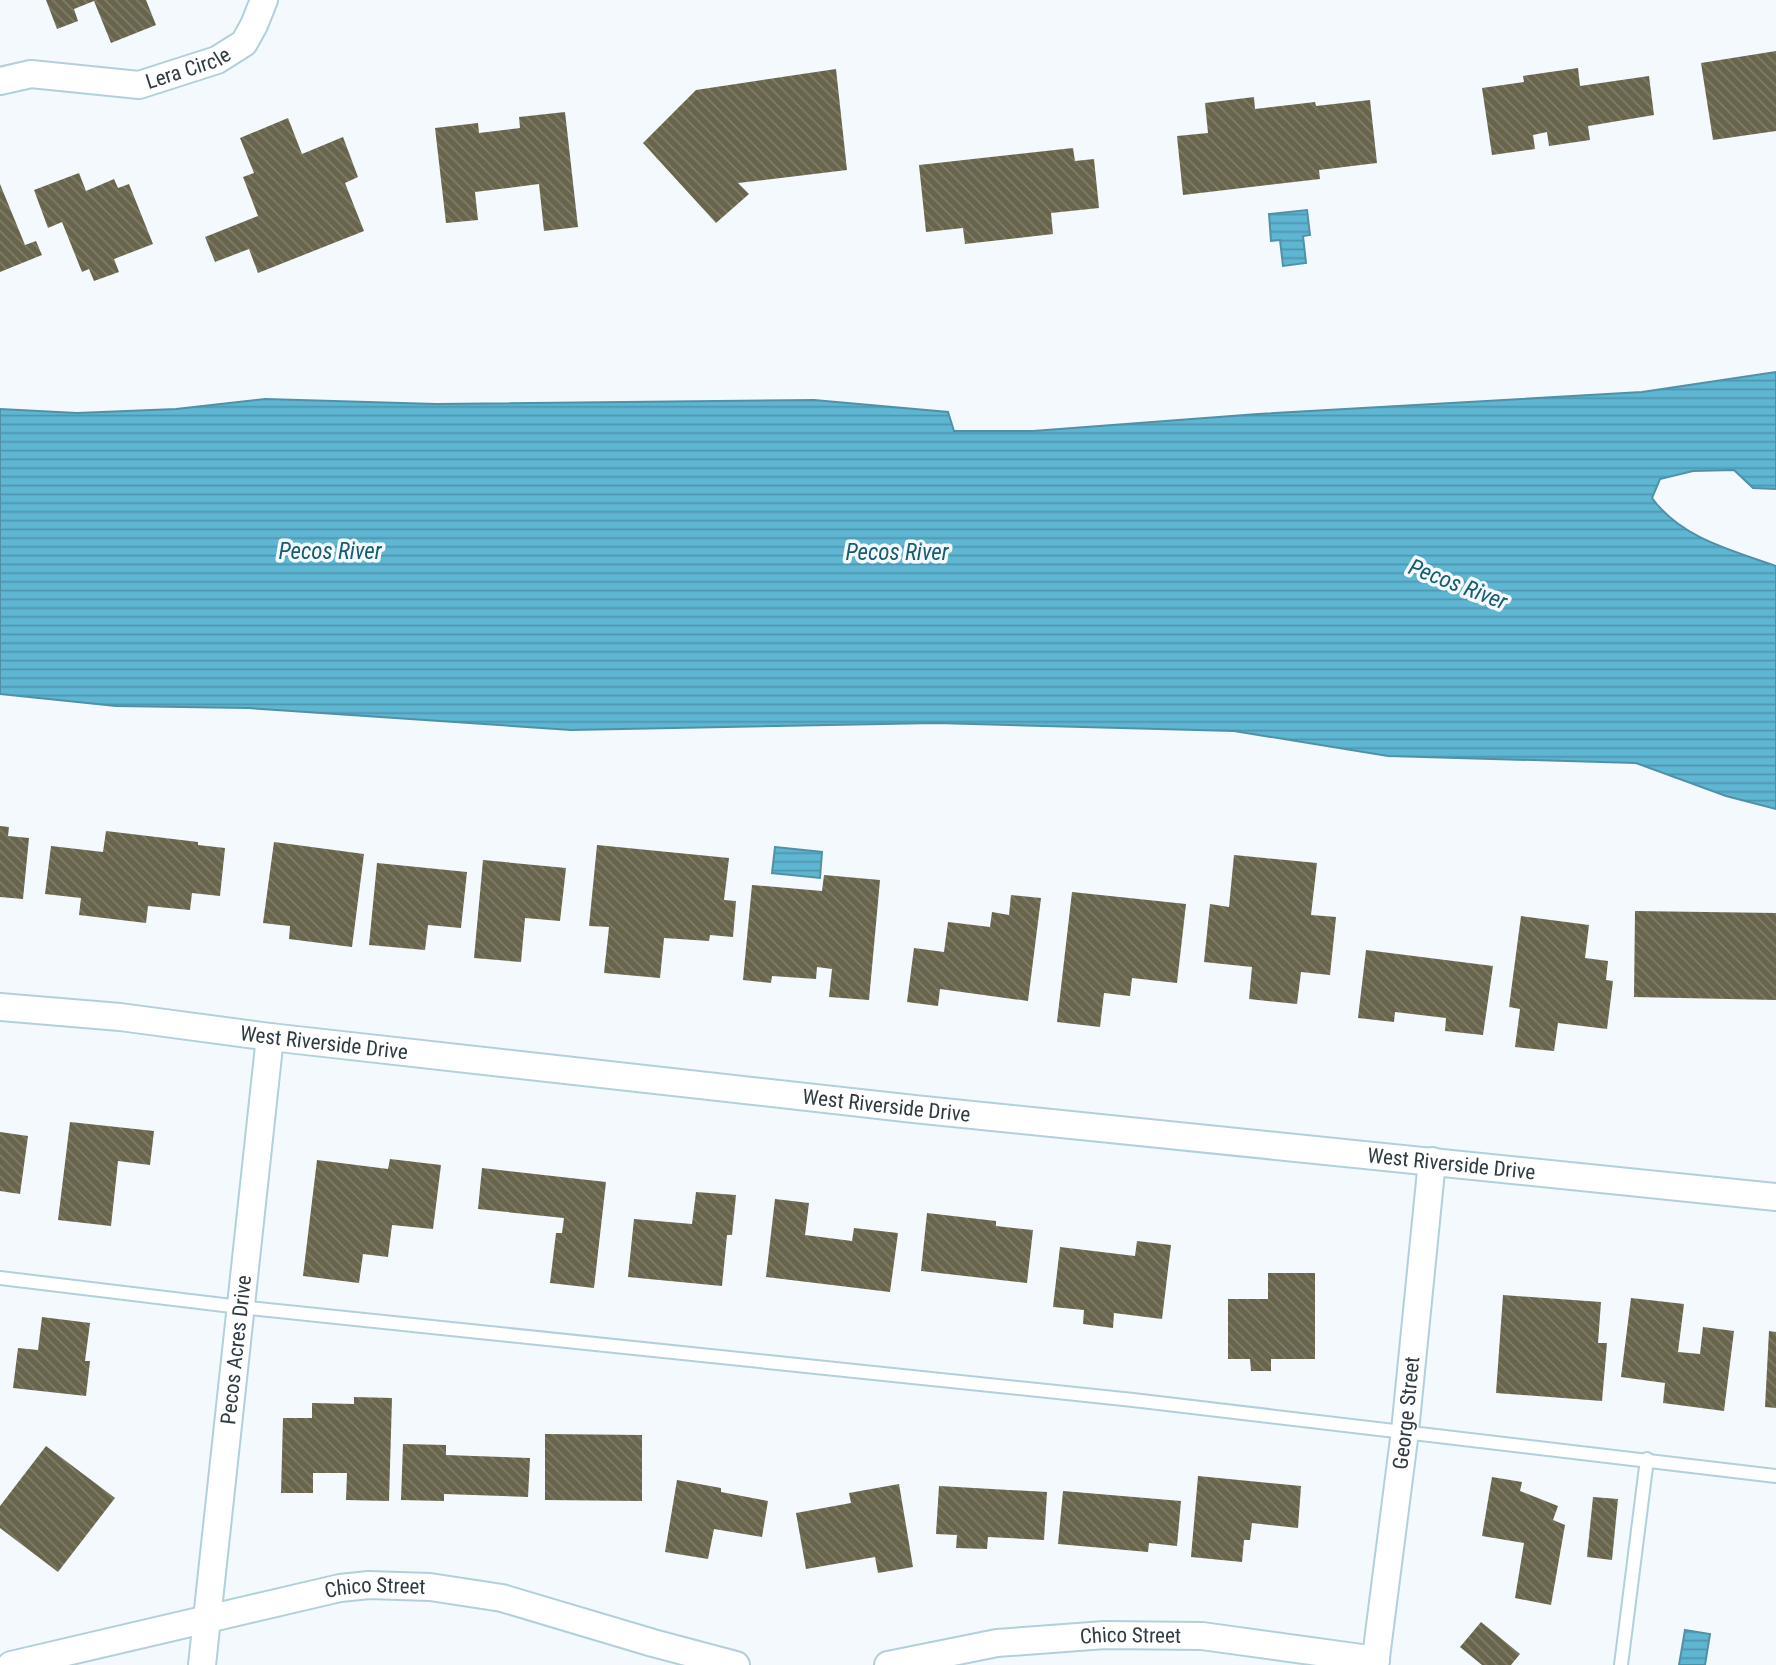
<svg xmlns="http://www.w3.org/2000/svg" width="1776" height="1665" viewBox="0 0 1776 1665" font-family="'Roboto Condensed',sans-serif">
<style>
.water{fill:url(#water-rules);stroke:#5091a7;stroke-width:2}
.building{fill:url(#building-back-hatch)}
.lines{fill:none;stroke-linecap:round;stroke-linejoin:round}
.service-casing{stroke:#b1d0db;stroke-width:16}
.minor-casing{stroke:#b1d0db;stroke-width:30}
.service{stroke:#fff;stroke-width:12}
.minor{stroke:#fff;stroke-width:26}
.labels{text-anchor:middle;stroke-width:7;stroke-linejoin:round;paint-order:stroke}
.street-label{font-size:21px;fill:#2f3b40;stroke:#f3f9fc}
.water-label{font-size:23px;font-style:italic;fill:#165d72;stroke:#f3f9fc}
</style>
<defs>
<pattern id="water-rules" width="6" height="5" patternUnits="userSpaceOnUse" patternTransform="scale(1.75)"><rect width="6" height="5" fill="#5eb6d3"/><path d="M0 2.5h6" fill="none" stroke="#4e95ad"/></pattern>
<pattern id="building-back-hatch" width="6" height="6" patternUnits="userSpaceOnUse" patternTransform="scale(1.75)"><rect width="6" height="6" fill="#69654d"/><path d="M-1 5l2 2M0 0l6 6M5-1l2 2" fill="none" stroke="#7f7d6b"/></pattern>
</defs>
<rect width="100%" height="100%" fill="#f3f9fc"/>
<g class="water">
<path d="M1307 210 1310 235 1303 236 1306 263 1283 266 1280 240 1271 241 1269 214Z"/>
<path d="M1776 372V489L1753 488 1734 470 1693 471 1660 479 1652 498C1681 538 1731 550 1776 566V809L1726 796 1636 763 1388 756 1234 731 936 723 571 730 248 708 116 706 0 694V409L77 413 176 409 265 399 436 404 814 400 948 412 954 431H1033L1258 414 1642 392Z"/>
<path d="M775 847 822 852 820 878 772 873Z"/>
<path d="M1685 1630 1710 1634 1705 1665H1679Z"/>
</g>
<g class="building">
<path d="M46 0H146L156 25 111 43 94 1 74 9 78 21 57 29Z"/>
<path d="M1776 51V131L1713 140 1701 63Z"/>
<path d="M1578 68 1580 86 1649 76 1654 115 1588 126 1590 140 1549 146 1547 132 1533 135 1535 149 1492 155 1482 88 1524 82 1523 76Z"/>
<path d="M836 69 847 170 738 183 749 194 716 223 643 143 696 90Z"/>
<path d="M1254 97 1255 109 1315 102 1316 106 1370 100 1377 163 1319 170 1320 179 1183 195 1177 136 1208 133 1205 103Z"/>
<path d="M565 112 578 227 544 231 539 184 475 192 478 220 446 223 435 128 478 123 479 133 520 128 519 117Z"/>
<path d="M288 118 302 154 343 137 358 177 345 183 364 231 258 273 249 249 215 262 205 237 258 216 243 177 254 173 240 138Z"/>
<path d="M1073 148 1075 161 1094 159 1099 208 1051 213 1053 234 965 244 963 228 926 232 919 165Z"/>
<path d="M79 173 86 191 114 179 118 188 129 184 153 244 114 259 119 272 94 281 89 269 82 272 62 222 48 228 34 190Z"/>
<path d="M0 184 25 245 36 241 42 255 0 272Z"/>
<path d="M0 826 9 827 8 836 29 838 23 899 0 897Z"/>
<path d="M106 831 198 842V845L225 848 220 896 192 893 190 910 148 906 146 923 79 915 81 898 45 894 51 846 103 852Z"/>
<path d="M274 842 364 854 352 947 289 939 290 926 263 923Z"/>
<path d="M597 845 729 858 724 900 736 901 733 937 710 935 709 941 664 938 660 978 604 973 609 927 589 926Z"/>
<path d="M1234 855 1317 863 1311 915 1336 917 1330 975 1301 972 1297 1004 1249 999 1252 967 1204 962 1210 904 1229 907Z"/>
<path d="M483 860 566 868 560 921 525 918 521 962 474 958Z"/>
<path d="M377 863 467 872 461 928 428 925 425 950 369 945Z"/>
<path d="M824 875 880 880 869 1000 829 997 832 969 817 967 816 979 772 976 771 983 743 980 752 885 822 891Z"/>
<path d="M1072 892 1186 904 1177 983 1132 978 1130 996 1104 993 1100 1027 1057 1022Z"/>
<path d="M1011 895 1041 898 1028 1001 940 989 938 1006 907 1002 914 948 944 952 948 922 990 927 992 912 1009 915Z"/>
<path d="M1635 911 1776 913V1000L1634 997Z"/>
<path d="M1521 916 1589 925 1585 958 1608 961 1606 980 1613 981 1607 1029 1558 1023 1554 1051 1515 1047 1520 1009 1509 1007Z"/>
<path d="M1366 950 1493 966 1483 1035 1445 1031 1446 1018 1395 1012 1394 1022 1358 1018Z"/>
<path d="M70 1122 154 1131 150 1165 118 1161 111 1226 58 1220Z"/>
<path d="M0 1132 28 1136 20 1194 0 1191Z"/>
<path d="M390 1159 441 1165 433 1229 392 1225 388 1257 363 1254 359 1283 303 1276 317 1160 388 1169Z"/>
<path d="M482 1168 606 1182 594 1288 550 1283 556 1233H562L564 1218 478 1209Z"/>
<path d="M696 1192 736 1195 732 1235H727L722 1286 628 1277 634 1219 692 1224Z"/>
<path d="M775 1199 809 1203 805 1235 852 1241 854 1228 898 1233 890 1292 766 1277Z"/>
<path d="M927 1213 996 1221V1226L1033 1230 1027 1283 921 1271Z"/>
<path d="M1137 1241 1171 1245 1162 1319 1114 1313 1113 1328 1083 1324 1084 1310 1053 1307 1060 1247 1135 1256Z"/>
<path d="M1268 1273H1315V1359H1271V1371H1251L1250 1359H1228V1299H1268Z"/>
<path d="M1503 1295 1601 1302 1598 1343H1607L1602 1401 1496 1393Z"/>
<path d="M1631 1298 1684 1304 1678 1352 1700 1354 1703 1327 1734 1331 1724 1411 1663 1403 1665 1383 1621 1377Z"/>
<path d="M42 1317 90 1323 85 1361H90L86 1396 13 1388 18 1348 38 1350Z"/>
<path d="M1769 1331 1776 1332V1408L1765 1407Z"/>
<path d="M354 1397 392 1398 389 1501 346 1500 347 1473H313V1493H281L283 1418H312V1403L354 1404Z"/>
<path d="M545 1434 642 1435V1501L545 1500Z"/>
<path d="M403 1444 446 1445V1455L530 1458 528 1497 444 1494V1501L401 1500Z"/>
<path d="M46 1446 115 1498 58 1572 0 1528V1506Z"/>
<path d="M1198 1476 1301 1486 1298 1528 1252 1523 1250 1540H1244L1242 1562 1191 1557Z"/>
<path d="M1492 1477 1522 1482 1520 1491 1558 1506 1553 1520 1565 1525 1551 1605 1515 1598 1524 1543 1482 1536Z"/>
<path d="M677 1480 721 1488V1492L768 1501 762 1537 714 1529 708 1559 665 1552Z"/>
<path d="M899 1484 913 1567 878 1573 875 1557 806 1569 796 1513 851 1503 849 1493Z"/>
<path d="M939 1486 1047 1492 1044 1540 988 1537 987 1549 956 1548 957 1535 936 1534Z"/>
<path d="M1063 1491 1181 1501 1177 1546 1149 1543 1148 1552 1058 1544Z"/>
<path d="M1593 1497 1618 1499 1612 1560 1587 1557Z"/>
<path d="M1481 1622 1520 1654 1511 1665H1482L1460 1647Z"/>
</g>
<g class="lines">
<g class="service-casing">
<g id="service">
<path d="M0 1278 240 1307 1133 1400 1776 1476"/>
<path d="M1621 1665 1647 1459"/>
</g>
</g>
<g class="minor-casing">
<g id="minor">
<path id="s1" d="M0 81 31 74 139 85 217 60 244 43 254 25 264 0"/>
<path id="s2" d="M0 1007 120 1017 270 1037 914 1109 1776 1197"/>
<path id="s3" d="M11 1665 340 1588 369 1585 430 1587 502 1598 653 1643 736 1665"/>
<path id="s4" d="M202 1665 270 1037"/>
<path id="s5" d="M888 1665 997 1643 1105 1635 1202 1636 1376 1660"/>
<path id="s6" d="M1375 1665 1405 1431 1432 1161"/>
</g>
</g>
<use href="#service" class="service"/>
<use href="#minor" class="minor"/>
</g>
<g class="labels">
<g class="street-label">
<text dy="7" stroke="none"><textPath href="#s1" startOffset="192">Lera Circle</textPath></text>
<text dy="7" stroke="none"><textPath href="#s2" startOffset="326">West Riverside Drive</textPath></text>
<text dy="7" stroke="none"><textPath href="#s2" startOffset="892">West Riverside Drive</textPath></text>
<text dy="7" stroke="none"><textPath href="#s2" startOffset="1460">West Riverside Drive</textPath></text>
<text dy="7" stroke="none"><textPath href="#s4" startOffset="317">Pecos Acres Drive</textPath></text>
<text dy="7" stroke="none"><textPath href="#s6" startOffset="254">George Street</textPath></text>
<text dy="7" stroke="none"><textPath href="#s3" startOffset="373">Chico Street</textPath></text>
<text dy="7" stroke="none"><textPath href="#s5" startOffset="245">Chico Street</textPath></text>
</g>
<g class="water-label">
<text x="330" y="559">Pecos River</text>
<text x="897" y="560">Pecos River</text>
<text transform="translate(1458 584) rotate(21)" y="8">Pecos River</text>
</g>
</g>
</svg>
